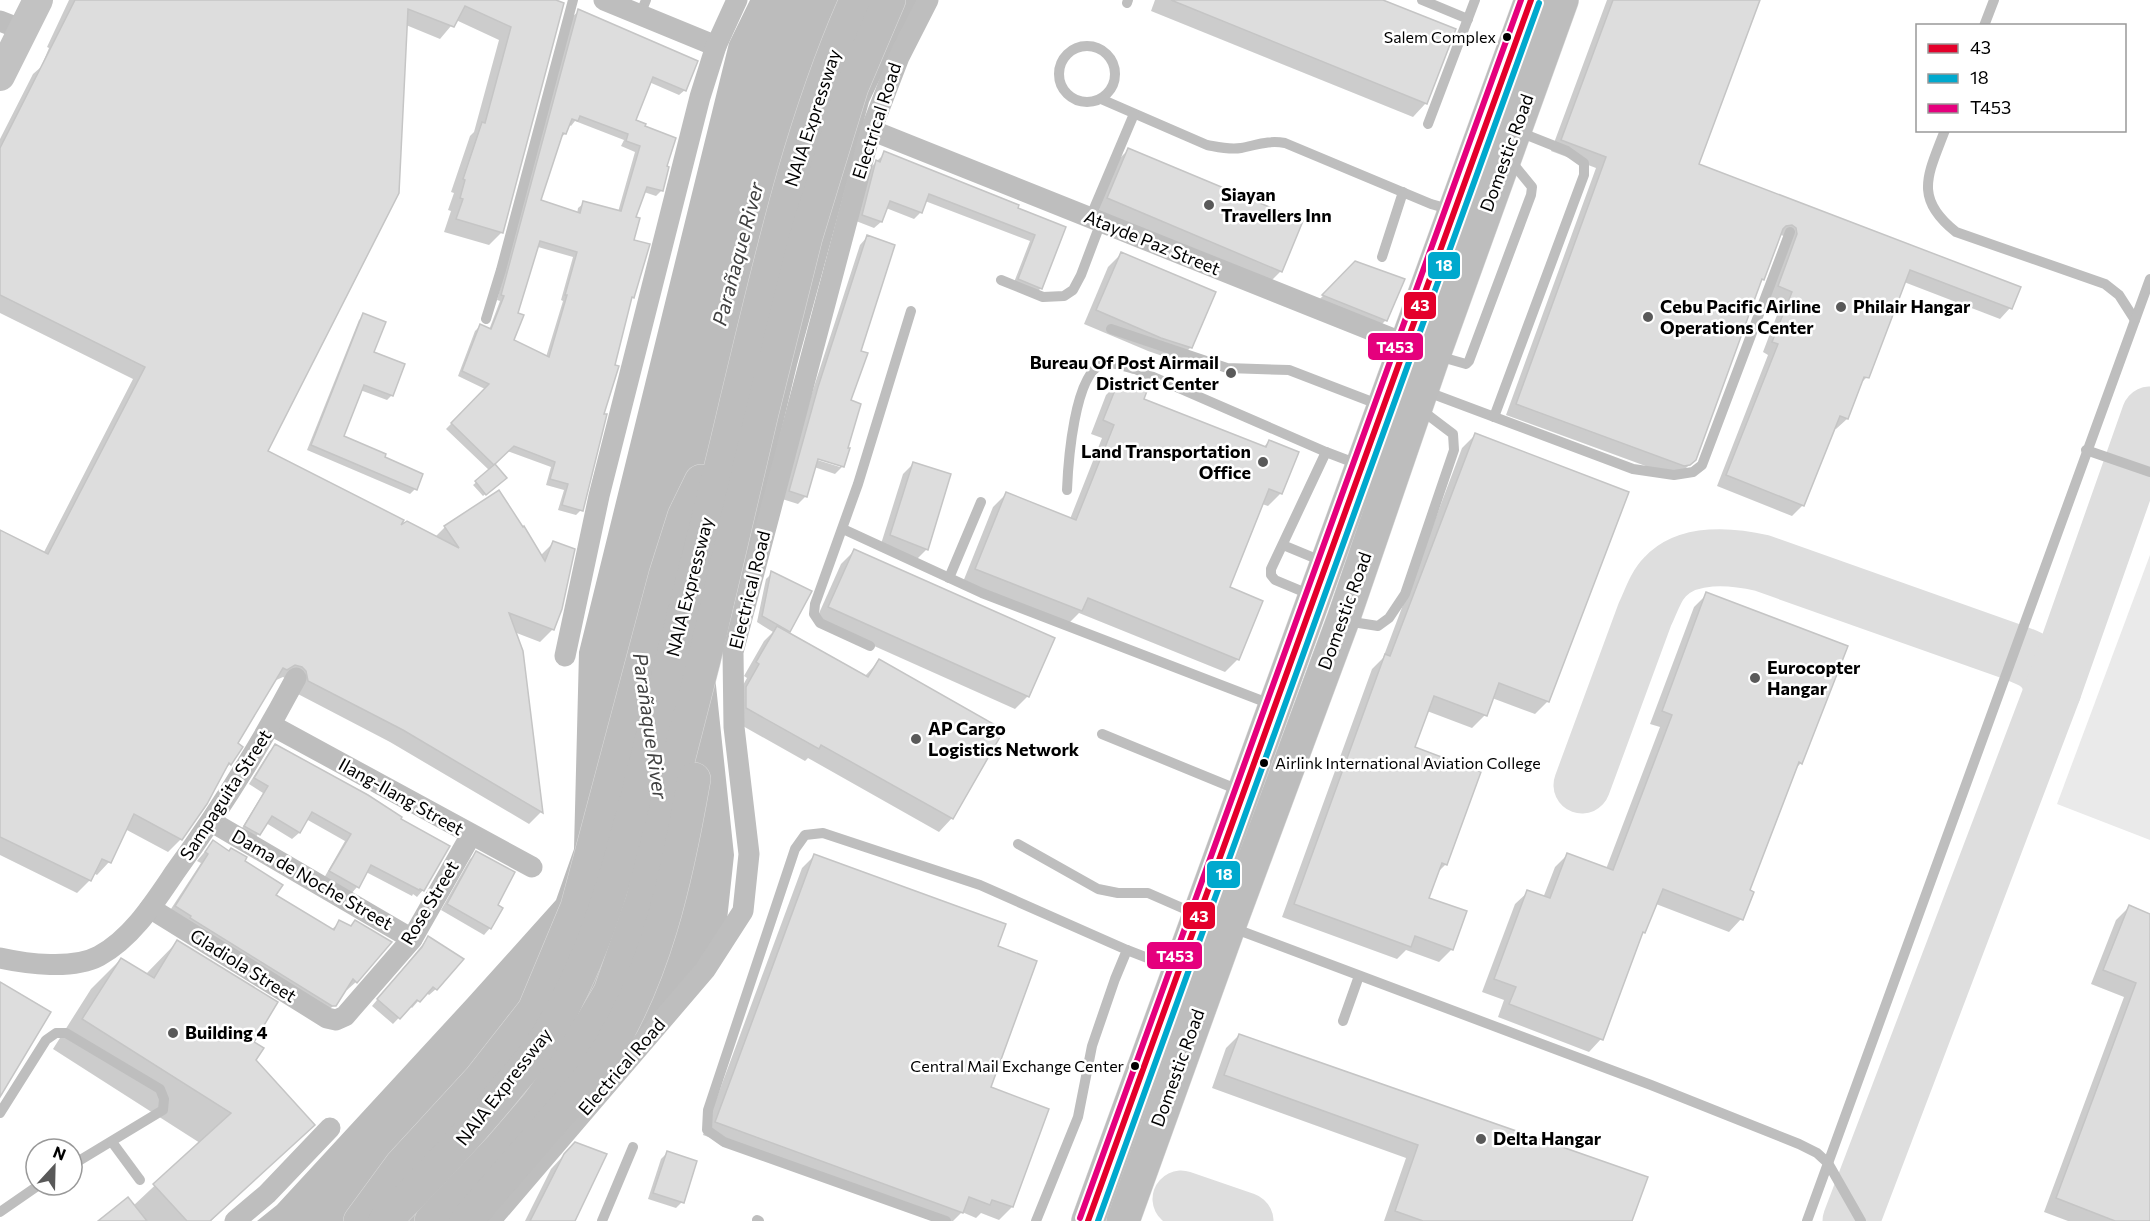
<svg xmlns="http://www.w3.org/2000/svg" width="2150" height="1221" viewBox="0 0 2150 1221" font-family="Commissioner,sans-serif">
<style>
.green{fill:#eaeaea}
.water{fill:#bcbcbc}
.shadow{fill:#0003;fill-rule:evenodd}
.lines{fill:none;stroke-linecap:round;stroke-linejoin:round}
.taxiway{stroke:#dedede;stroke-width:57}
.building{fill:#ddd;stroke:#c5c5c5;stroke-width:1.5;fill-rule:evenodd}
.primary-casing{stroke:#dbdbdb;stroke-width:34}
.highway-casing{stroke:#dbdbdb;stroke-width:34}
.lane{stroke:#bebebe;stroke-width:10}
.street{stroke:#bebebe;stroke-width:21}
.secondary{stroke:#c2c2c2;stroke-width:30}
.primary{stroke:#bdbdbd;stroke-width:33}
.highway{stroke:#bdbdbd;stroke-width:33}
.bus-1-casing{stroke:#fff;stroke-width:10}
.bus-2-casing{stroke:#fff;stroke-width:10}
.bus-3-casing{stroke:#fff;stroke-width:10}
.bus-1{stroke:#e4002b;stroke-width:6}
.bus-2{stroke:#00a9ce;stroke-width:6}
.bus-3{stroke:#e5007d;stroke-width:6}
.bus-dot{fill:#000;stroke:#fff;stroke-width:2}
.poi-dot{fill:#595959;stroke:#fff;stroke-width:2}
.labels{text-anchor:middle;stroke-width:5;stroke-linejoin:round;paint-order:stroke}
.bus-label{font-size:16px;fill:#000;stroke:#fff;text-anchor:end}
.street-label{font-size:18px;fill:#000;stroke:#fff}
.poi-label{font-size:18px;font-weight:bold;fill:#000;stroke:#fff;text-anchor:start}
.water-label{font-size:20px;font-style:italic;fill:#414141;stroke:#fff}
.line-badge{stroke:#fff;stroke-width:2}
.badge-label{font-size:16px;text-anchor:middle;font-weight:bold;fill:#fff}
</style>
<rect width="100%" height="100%" fill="#fff"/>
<path class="green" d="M2150 555V840L2057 804Z"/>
<path class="water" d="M750 0H917L869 102 797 365 764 503 715 676 734 855 724 948 473 1221H257L277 1205 467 999 556 900 574 849 579 652 729 43Z"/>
<g class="shadow">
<path d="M69 0H553L502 232 489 245 444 232 451 211 448 210 454 193 451 192 470 136 474 132 499 40 456 20 440 39 406 25 266 452 398 530 435 537 445 527 540 556 554 542 553 629 540 642 514 632 521 651 541 812 529 824 390 742 296 693 294 683 283 677 272 682 236 744 230 764 223 771 181 839 168 852 125 829 109 862 97 875 93 873 90 880 77 893 0 855V531L43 554 133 379 0 313V139L33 74 41 67 49 48 47 47Z"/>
<path d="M1155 0H1379L1426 103 1413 117 1151 11Z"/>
<path d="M1607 0H1758L1697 165 2010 308 2000 319 1904 282 1867 377 1859 385 1847 419 1836 429 1834 428 1803 505 1792 516 1717 486 1768 355 1763 352 1782 302 1768 297 1786 239 1782 235 1780 236 1762 279 1759 283 1694 460 1683 471 1673 476 1506 415 1596 168 1551 151Z"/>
<path d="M579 11 685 90 679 95 649 82 634 121 665 167 662 190 656 196 644 192 634 218 633 297 630 300 581 510 576 515 558 510 564 490 546 485 551 467 507 451 493 464 505 478 483 496 473 485 490 471 446 429 485 389 458 376 475 331 480 326 489 330 500 301 497 300 573 16ZM575 121 624 140 621 146 635 152 618 212 584 203 578 208 577 214 540 201 560 138 565 134 568 124 571 126ZM538 247 573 257 561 300 563 301 546 357 512 341 516 314Z"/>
<path d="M1128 150 1281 271 1268 284 1094 211 1115 163Z"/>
<path d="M885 153 1065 228 1041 288 1035 294 1013 285 1030 241 925 201 921 212 914 219 886 208 881 222 874 228 856 221 870 168Z"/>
<path d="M867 237 859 352 849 401 843 466 835 474 814 467 806 496 798 504 782 499 811 396 860 245ZM811 455 840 464V467L811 458Z"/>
<path d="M1121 254 1191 347 1177 361 1148 351 1084 324 1108 267Z"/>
<path d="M1355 263 1386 320 1376 330 1314 305Z"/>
<path d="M364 315 372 352 392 395 387 400 360 390 342 437 383 458 415 489 410 494 307 450 359 320Z"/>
<path d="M1119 382 1142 400 1263 448 1269 441 1281 493 1268 506 1262 504 1228 588 1238 659 1225 672 1079 613 1068 624 963 582 993 507 1006 494 1070 519 1102 438 1091 434 1106 395Z"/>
<path d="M1475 435 1548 701 1535 714 1492 698 1485 715 1472 728 1427 711 1413 748 1446 864 1436 874 1427 899 1452 949 1439 962 1406 950 1397 959 1282 917 1372 669 1383 658 1462 448Z"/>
<path d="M913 464 927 549 917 559 881 544 903 474Z"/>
<path d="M854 551 1028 696 1015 709 816 620 841 564Z"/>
<path d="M772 573 788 631 786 633 864 677 879 661 1002 730 952 818 939 832 808 758 805 761 734 721V701L747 678 744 676 764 641 773 632 757 622 766 579Z"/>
<path d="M1707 594 1801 763 1794 770 1748 891 1752 893 1741 919 1729 932 1656 904 1644 932 1640 936 1601 1039 1589 1052 1498 1017 1504 1000 1482 992 1515 904 1528 892 1543 898 1555 867 1568 854 1606 869 1660 727 1650 724 1694 607Z"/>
<path d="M276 746 423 890 417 897 413 894 412 896 366 872 357 887 351 894 324 878 345 841 306 819 299 833 292 839 266 823 253 841 239 833 263 793 249 784 269 752Z"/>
<path d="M213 842 243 861 274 896 331 930 340 922 350 927 356 982 347 990 345 988 333 1006 325 1014 167 915 201 863 197 861Z"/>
<path d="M477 853 490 928 484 935 441 910 470 859Z"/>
<path d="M815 855 996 947 989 1088 1047 1110 1012 1207 999 1220 981 1213 976 1218 962 1212 953 1221H938L703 1135 802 868Z"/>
<path d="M2129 907 2150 915V1221H2068L2044 1212 2124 997 2091 984 2116 920Z"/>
<path d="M428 938 436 989 429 995 426 992 412 1008 410 1006 393 1024 372 1006Z"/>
<path d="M177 942 252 1042 254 1060 313 1125 211 1221H100L133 1206 200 1143 53 1049 91 989 121 959 145 975Z"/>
<path d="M1239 1035 1630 1221H1384L1406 1158 1212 1088 1226 1048Z"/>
<path d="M575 1143 573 1221H525L551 1169Z"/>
<path d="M667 1153 682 1202 676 1208 648 1199 661 1159Z"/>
</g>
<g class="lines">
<g class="taxiway">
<path d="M1582 785 1645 614C1651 602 1655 587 1665 577 1688 552 1732 556 1762 563L2013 652C2036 661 2046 664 2053 690"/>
<path d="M1181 1199 1245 1221"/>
<path d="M1851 1221 2053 690 2150 415"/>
</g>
</g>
<g class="building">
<path d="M75 0H556L564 3 503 233 456 219 463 199 460 198 465 180 463 179 482 122 485 123 511 27 465 6 454 27 408 9 399 193 268 451 404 520 401 525 407 521 459 548 444 526 499 490 523 527 524 526 545 561 553 541 575 549 562 609 554 630 509 613 523 651 543 813 403 730 308 681 306 671 302 667 295 665 287 670 283 668 238 743 243 747 231 765 229 763 207 804 182 840 134 814 111 863 102 859 91 881 0 837V530L48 554 145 367 0 295V148Z"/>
<path d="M1171 0H1383L1456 29 1427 104Z"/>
<path d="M1613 0H1760L1699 164 2021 287 2012 309 1910 270 1869 378 1864 377 1848 419 1840 416 1804 506 1726 475 1778 344 1772 342 1792 292 1778 286 1797 234 1796 228 1792 225 1786 226 1783 229 1764 280 1762 279 1696 460 1690 465 1684 466 1516 404 1606 157 1561 140Z"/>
<path d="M578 9 698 61 686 91 653 77 636 120 646 124 645 126 676 138 667 166 669 167 663 191 647 187 636 217 640 218 634 240 650 244 634 298 632 297 615 365 619 366 604 414H607L583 511 562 505 568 484 550 479 555 462 514 446 494 465 451 423 489 384 462 371 480 324 491 329 504 296 501 295ZM580 116 628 134 626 141 640 146 621 211 583 201 580 213 541 200 563 133 566 134 572 119 578 121ZM540 241 577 252 565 295H567L549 357 514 340 524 315 518 313Z"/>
<path d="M1128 148 1303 221 1282 272 1107 198Z"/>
<path d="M884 151 1019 205 1018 208 1066 227 1042 289 1018 279 1035 235 929 194 922 213 890 201 882 222 862 215 876 160 880 162Z"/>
<path d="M867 235 895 245 861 351 868 353 851 400 861 404 848 448H850L844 467 818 459 807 497 789 491 818 387Z"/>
<path d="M1121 252 1216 292 1192 348 1161 338 1096 310Z"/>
<path d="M1355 261 1405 279 1387 321 1322 295Z"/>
<path d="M363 313 386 322 374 352 405 364 393 396 364 385 344 436 386 454 385 457 423 474 417 490 311 445Z"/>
<path d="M1119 380 1147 391 1144 399 1266 447 1269 440 1299 452 1282 494 1269 489 1230 587 1263 601 1239 660 1088 598 1082 611 975 569 1006 492 1076 520 1114 425 1103 420Z"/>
<path d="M1475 433 1629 492 1549 702 1499 683 1487 716 1434 696 1415 747 1481 772 1447 865 1442 863 1429 898 1467 911 1453 950 1415 936 1411 947 1294 904 1385 654 1390 656Z"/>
<path d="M913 462 951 474 928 550 890 535Z"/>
<path d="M495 464 507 478 486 495 475 481Z"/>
<path d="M854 549 1055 638 1029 697 828 607Z"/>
<path d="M771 571 812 591 790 632 762 616Z"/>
<path d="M1706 592 1848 646 1802 764 1799 762 1750 890 1754 892 1743 920 1663 889 1645 933 1643 932 1603 1040 1509 1004 1516 987 1494 979 1527 890 1550 898 1567 853 1613 870 1672 715 1662 711Z"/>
<path d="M777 626 868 677 879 659 1004 730 953 819 821 745 819 749 746 708V687L759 664 756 662Z"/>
<path d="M275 744 368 795 402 817 401 819 450 846 424 891 420 889 419 890 371 865 359 888 329 871 351 834 312 812 300 833 272 816 260 835 244 826 268 786 254 778Z"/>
<path d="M213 840 229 851 231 848 247 857 245 861 283 885 276 895 334 930 339 920 351 926 355 920 392 942 357 983 353 979 336 1006H332L190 918 191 916 175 906 208 854 205 852Z"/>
<path d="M476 851 515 872 498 905 503 908 491 929 447 904Z"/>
<path d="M814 854 1006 924 998 946 1037 961 991 1087 1049 1109 1013 1207 992 1200 990 1205 969 1197 963 1213 715 1122Z"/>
<path d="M2129 905 2150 914V1221H2115L2056 1198 2136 983 2103 970Z"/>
<path d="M428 936 464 959 437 990 433 987 420 1002 417 1000 400 1019 377 999 422 947Z"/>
<path d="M177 940 278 1002 254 1042 264 1048 256 1060 315 1125 210 1221H187L153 1184 231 1113 82 1019 121 958 154 978Z"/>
<path d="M0 982 51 1012 0 1097Z"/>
<path d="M1239 1034 1648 1177 1632 1221H1423L1395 1211 1418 1145 1224 1075Z"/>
<path d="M575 1142 607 1154 575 1221H530L564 1154Z"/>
<path d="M667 1151 697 1161 684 1203 653 1193Z"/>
<path d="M128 1197 147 1221H98Z"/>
</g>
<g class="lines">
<g class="primary-casing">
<g id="primary">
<path d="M1088 1221 1531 0"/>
<path d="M1123 1221 1229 927 1343 620 1434 355 1562 0"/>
</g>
</g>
<g class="highway-casing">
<g id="highway">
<path d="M360 1221 401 1165 480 1079 534 1010 577 907 665 576 684 516 701 481"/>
<path d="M385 1221C429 1177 472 1132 511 1083 522 1070 535 1056 544 1041 606 942 629 826 658 714 684 611 712 507 736 403 769 267 799 128 856 0"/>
<path d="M431 1221 501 1147 537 1105 570 1060 610 992 642 901 704 660 762 413 806 237 852 87 889 0"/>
<path d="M466 1221C492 1191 518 1161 544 1131 563 1109 583 1088 599 1064 655 980 677 877 694 779"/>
</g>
</g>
<g class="lane">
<path d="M1422 0 1468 19"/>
<path d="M1127 3 1128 0"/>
<path d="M640 15 646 0"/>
<path d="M1984 26 1994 0"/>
<circle cx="1087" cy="74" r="28"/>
<path d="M1101 99 1207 145C1218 147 1229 150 1241 148 1257 145 1268 140 1285 143L1431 204 1452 210"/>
<path d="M1428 124 1475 0"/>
<path d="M1945 130C1928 175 1913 198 1956 232L2105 284 2119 295 2135 320"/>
<path d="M1090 218 1134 114"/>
<path d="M1382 257 1403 192"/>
<path d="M1001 280 1043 297 1064 296 1073 290 1081 275 1101 222"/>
<path d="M486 319 501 270 573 0"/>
<path d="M1111 329 1227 368 1289 370 1380 405"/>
<path d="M1438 356 1466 364 1469 361 1531 195 1532 187 1510 160"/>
<path d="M1425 391 1633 469 1674 475 1693 472 1702 465 1790 232"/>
<path d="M1494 417 1584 175V163L1567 151 1517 131"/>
<path d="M2086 450 2150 472"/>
<path d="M1326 452 1360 465"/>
<path d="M1067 490C1068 465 1074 372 1103 364 1113 361 1125 367 1135 369L1326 452 1271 569V575L1275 580 1311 595"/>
<path d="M843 529 982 593 1273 705"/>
<path d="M1283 545 1324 562"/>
<path d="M949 578 981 502"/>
<path d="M1346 621 1378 626 1389 618 1405 594 1454 450 1453 434 1420 409"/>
<path d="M870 646 820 623 814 614 815 604 858 484 911 311"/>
<path d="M1102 734 1241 791"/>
<path d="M1018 844 1098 889 1118 893H1148L1196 914"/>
<path d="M1233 928 1651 1085 1799 1144 1817 1153 1828 1163 1861 1221"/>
<path d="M1127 950 1176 969"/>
<path d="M1343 1021 1359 976"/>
<path d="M0 1113 46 1040 56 1033H66L160 1089 164 1099 163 1110 72 1165"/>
<path d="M112 1142 140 1180"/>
<path d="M0 1212 39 1185"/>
<path d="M757 1220 759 1221"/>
<path d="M602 1221 633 1147"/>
<path d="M946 1221 724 1142 707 1130 708 1110 795 849 805 835 823 833 980 885 1127 950 1115 979 1092 1046 1078 1117 1036 1221"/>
<path d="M1807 1221 2150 279"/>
</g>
<g class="street">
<path d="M604 0 716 46"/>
<path d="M0 21 23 30"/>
<path d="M871 130 1416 348"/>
<path d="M565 656 599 496 700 97 716 46 737 0"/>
<path d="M271 725 532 867"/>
<path d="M212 822 412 939"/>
<path d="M150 908 327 1018 336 1020 345 1016 412 939 471 835"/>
<path d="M0 958C27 964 73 970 99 956 132 938 154 903 175 872 220 810 260 746 296 678"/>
<path d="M235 1221 267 1194 330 1128"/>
<path d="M490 1221 705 970 743 911 749 854 734 727 733 652 871 130 899 57 928 0"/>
</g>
<path class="secondary" d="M0 76 38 0"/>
<use href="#primary" class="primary"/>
<use href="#highway" class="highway"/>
<g class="bus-1-casing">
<path id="bus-1" d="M1088 1221 1531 0"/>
</g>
<g class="bus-2-casing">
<path id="bus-2" d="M1098 1221 1539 3"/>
</g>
<g class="bus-3-casing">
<path id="bus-3" d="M1080 1218 1521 0"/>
</g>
<use href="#bus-1" class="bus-1"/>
<use href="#bus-2" class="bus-2"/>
<use href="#bus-3" class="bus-3"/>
</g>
<g class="bus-dot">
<circle cx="1507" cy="37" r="5"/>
<circle cx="1264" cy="763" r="5"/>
<circle cx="1135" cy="1066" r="5"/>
</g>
<g class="poi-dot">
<circle cx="1209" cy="205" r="6"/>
<circle cx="1841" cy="307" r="6"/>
<circle cx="1648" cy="317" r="6"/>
<circle cx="1231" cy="373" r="6"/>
<circle cx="1263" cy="462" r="6"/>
<circle cx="1755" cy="678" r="6"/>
<circle cx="916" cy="739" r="6"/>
<circle cx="173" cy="1033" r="6"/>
<circle cx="1481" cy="1139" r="6"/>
</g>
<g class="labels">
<g class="bus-label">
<text x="1496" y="43">Salem Complex</text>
<text x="1275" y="769" text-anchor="start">Airlink International Aviation College</text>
<text x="1124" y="1072">Central Mail Exchange Center</text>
</g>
<g class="street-label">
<text transform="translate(813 118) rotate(-72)" y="6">NAIA Expressway</text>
<text transform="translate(877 121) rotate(-72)" y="6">Electrical Road</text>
<text transform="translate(1507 153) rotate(-70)" y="6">Domestic Road</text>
<text transform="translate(1152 243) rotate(22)" y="6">Atayde Paz Street</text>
<text transform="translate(690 587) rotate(-76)" y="6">NAIA Expressway</text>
<text transform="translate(750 590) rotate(-76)" y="6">Electrical Road</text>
<text transform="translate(1345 611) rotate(-70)" y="6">Domestic Road</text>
<text transform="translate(226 795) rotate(-57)" y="6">Sampaguita Street</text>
<text transform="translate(401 797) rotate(29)" y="6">Ilang-Ilang Street</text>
<text transform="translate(312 880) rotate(30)" y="6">Dama de Noche Street</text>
<text transform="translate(430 903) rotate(-59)" y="6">Rose Street</text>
<text transform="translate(243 966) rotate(32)" y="6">Gladiola Street</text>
<text transform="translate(622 1067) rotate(-49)" y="6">Electrical Road</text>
<text transform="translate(1178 1068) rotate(-70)" y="6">Domestic Road</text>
<text transform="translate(504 1087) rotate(-52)" y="6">NAIA Expressway</text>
</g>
<g class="poi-label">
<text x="1221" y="201">Siayan<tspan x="1221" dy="21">Travellers Inn</tspan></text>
<text x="1660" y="313">Cebu Pacific Airline<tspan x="1660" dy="21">Operations Center</tspan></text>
<text x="1853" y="313">Philair Hangar</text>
<text x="1219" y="369" text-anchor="end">Bureau Of Post Airmail<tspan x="1219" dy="21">District Center</tspan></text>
<text x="1251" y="458" text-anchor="end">Land Transportation<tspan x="1251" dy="21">Office</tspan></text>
<text x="1767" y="674">Eurocopter<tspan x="1767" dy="21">Hangar</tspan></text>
<text x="928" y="735">AP Cargo<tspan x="928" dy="21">Logistics Network</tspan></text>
<text x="185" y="1039">Building 4</text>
<text x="1493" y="1145">Delta Hangar</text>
</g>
<g class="water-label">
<text transform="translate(738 254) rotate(-75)" y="7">Parañaque River</text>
<text transform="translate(650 726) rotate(82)" y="7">Parañaque River</text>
</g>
</g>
<g class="line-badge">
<rect x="1427" y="251" width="34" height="29" rx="6" fill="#00a9ce"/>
<rect x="1403" y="291" width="34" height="29" rx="6" fill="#e4002b"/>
<rect x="1367" y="332" width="57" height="29" rx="6" fill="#e5007d"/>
<rect x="1206" y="860" width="35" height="29" rx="6" fill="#00a9ce"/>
<rect x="1182" y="901" width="34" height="29" rx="6" fill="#e4002b"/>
<rect x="1146" y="941" width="57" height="29" rx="6" fill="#e5007d"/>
</g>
<g class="badge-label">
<text x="1444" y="271">18</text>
<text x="1420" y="311">43</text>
<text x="1395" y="353">T453</text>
<text x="1224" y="880">18</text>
<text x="1199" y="922">43</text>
<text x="1175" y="962">T453</text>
</g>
<rect x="1916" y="24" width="210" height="108" fill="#ffffff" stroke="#999999" stroke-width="1.5"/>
<rect x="1928" y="44" width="30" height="9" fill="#e4002b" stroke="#999999" stroke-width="1.5"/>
<text x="1970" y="54" font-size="18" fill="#000000">43</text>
<rect x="1928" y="74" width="30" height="9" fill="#00a9ce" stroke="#999999" stroke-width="1.5"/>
<text x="1970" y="84" font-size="18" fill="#000000">18</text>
<rect x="1928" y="104" width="30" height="9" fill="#e5007d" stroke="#999999" stroke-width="1.5"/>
<text x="1970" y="114" font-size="18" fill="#000000">T453</text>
<g transform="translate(54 1167) rotate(22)"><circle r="28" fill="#ffffff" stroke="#999999" stroke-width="1.5"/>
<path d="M0-4.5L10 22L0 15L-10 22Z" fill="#595959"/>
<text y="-9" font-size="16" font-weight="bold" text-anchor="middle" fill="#000000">N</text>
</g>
</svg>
